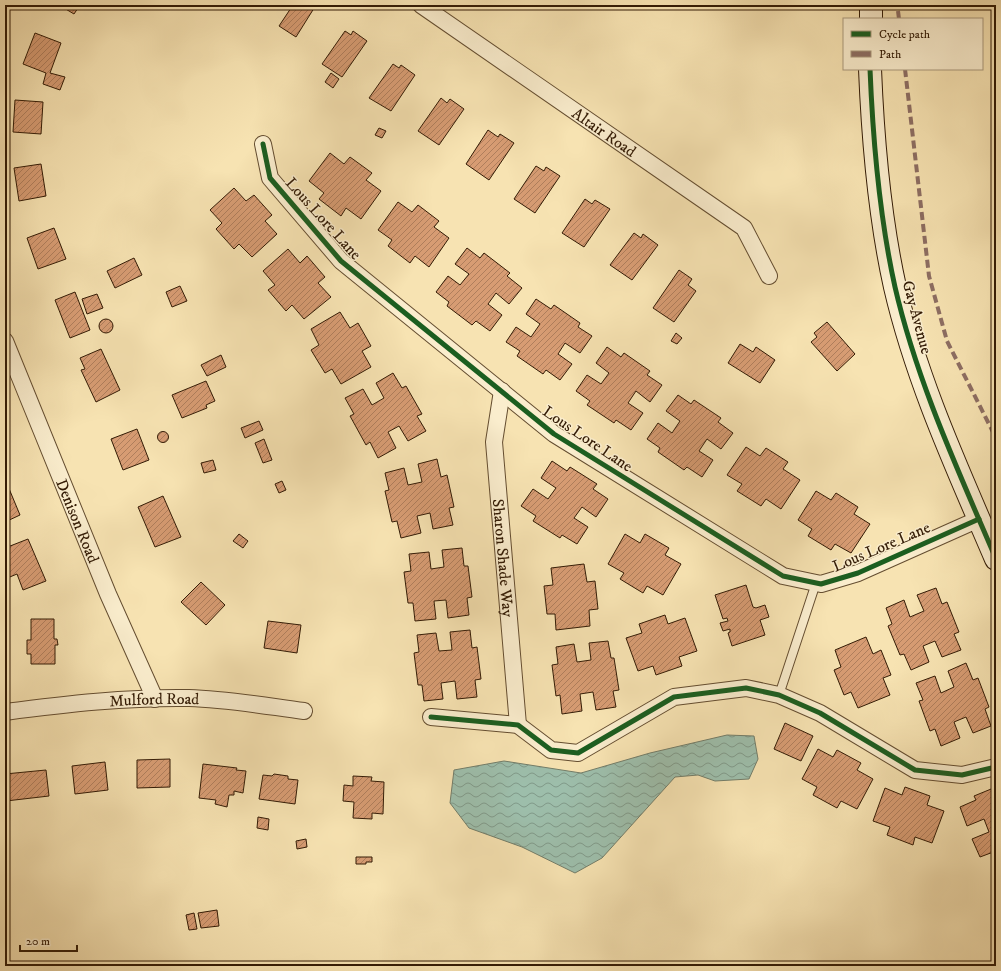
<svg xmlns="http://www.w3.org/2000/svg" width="1001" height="971" viewBox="0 0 1001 971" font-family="'IM FELL DW Pica',serif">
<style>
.water{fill:url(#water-waves);stroke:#737d69}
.building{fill:url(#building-hatch);stroke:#331b05}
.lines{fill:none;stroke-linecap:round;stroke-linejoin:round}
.lane-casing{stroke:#644d30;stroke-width:10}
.street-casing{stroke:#644d30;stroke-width:18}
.secondary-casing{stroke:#331b05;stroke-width:24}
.lane{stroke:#faedcd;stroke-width:8}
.street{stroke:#faedcd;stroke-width:16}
.secondary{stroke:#faedcd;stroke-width:22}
.quiet{stroke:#8d6e63;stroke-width:4;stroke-dasharray:8 4;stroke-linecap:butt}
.cycleway-casing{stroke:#faedcd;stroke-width:8}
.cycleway{stroke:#1b5e20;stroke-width:5}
.labels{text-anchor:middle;stroke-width:3;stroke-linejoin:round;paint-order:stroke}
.street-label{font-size:16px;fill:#331b05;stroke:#faedcd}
</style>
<defs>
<pattern id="water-waves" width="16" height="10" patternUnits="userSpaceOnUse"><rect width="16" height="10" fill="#9dbeab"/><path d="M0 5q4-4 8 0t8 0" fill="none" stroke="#819a89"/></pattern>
<pattern id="building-hatch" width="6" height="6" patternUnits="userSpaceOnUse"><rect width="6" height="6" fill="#d79c73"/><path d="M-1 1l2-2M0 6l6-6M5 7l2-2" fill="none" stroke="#af7e5c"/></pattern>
</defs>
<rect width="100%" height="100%" fill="#f7e3b2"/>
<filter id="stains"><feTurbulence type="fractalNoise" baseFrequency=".005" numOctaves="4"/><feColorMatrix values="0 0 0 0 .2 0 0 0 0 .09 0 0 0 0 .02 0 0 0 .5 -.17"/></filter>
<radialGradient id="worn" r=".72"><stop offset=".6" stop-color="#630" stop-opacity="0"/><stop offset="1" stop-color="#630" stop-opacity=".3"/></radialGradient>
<path class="water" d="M727 735 754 736 758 759 749 779 715 781 698 775 675 777 602 858 575 873 522 847 469 828 450 803 454 770 504 761 581 773 650 753Z"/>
<g class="building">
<path d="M59 5H80L74 14Z"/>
<path d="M293 5H316L296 37 279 26Z"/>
<path d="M345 31 351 35 353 31 367 41 342 77 322 64Z"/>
<path d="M35 33 61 43 50 73 65 77 60 90 43 84 46 73 23 64Z"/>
<path d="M393 64 399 68 401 65 415 75 391 111 369 98Z"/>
<path d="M331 73 339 79 333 88 325 82Z"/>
<path d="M441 98 447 103 450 99 464 109 439 145 418 131Z"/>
<path d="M15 100 43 102 41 134 13 132Z"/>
<path d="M379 128 386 131 382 138 375 135Z"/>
<path d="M488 130 498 137 500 134 514 143 489 180 466 164Z"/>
<path d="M330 153 344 164 350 157 372 173 366 180 381 191 361 219 346 208 341 216 319 199 324 193 309 181Z"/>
<path d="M41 164 46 196 19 201 14 168Z"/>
<path d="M536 166 544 171 546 167 560 176 535 213 514 199Z"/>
<path d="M234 188 246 201 254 195 272 215 265 221 277 234 252 257 239 244 234 249 216 229 222 223 210 210Z"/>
<path d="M585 199 592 204 595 200 610 209 584 247 562 233Z"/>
<path d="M398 202 412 212 418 205 439 221 434 227 449 238 429 267 415 256 410 263 388 246 392 240 378 230Z"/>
<path d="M54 228 66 259 38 269 27 238Z"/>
<path d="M634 233 641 238 643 234 658 245 632 280 610 265Z"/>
<path d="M467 248 480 258 484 253 510 273 507 276 522 288 509 304 496 293 488 304 502 315 490 331 476 321 472 325 447 306 449 302 436 292 448 276 460 285 469 274 455 264Z"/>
<path d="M288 249 300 263 307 256 325 277 318 283 331 297 304 319 292 305 286 311 268 290 275 285 263 271Z"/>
<path d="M134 258 142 275 115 288 107 271Z"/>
<path d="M679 270 692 279 688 285 696 291 674 322 653 308Z"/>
<path d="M180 286 187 301 172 307 166 292Z"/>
<path d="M75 292 90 330 70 338 55 300Z"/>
<path d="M97 294 103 308 87 314 82 299Z"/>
<path d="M536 299 551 309 554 305 580 323 578 327 592 336 580 353 565 343 558 354 572 364 560 380 546 370 543 374 517 356 520 351 506 342 516 327 531 337 540 324 526 314Z"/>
<path d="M340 312 350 328 358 323 371 346 362 351 371 367 341 384 332 369 325 373 311 350 319 345 311 329Z"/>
<circle cx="106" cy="326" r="7"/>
<path d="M827 322 855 354 837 371 811 342 817 337 814 333Z"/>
<path d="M676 333 682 338 677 344 671 341Z"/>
<path d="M740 344 753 352 756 347 775 360 760 383 728 363Z"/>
<path d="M607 347 621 357 624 353 650 371 647 375 662 385 650 402 636 391 628 403 643 413 631 430 616 420 614 423 587 405 590 401 576 391 587 375 601 384 609 373 596 363Z"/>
<path d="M101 349 120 390 96 402 81 370 85 369 80 358Z"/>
<path d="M221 355 226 367 207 376 201 365Z"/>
<path d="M393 373 402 388 406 386 422 414 417 416 426 431 408 441 399 426 388 432 396 448 378 458 370 442 366 445 350 416 354 414 345 398 363 389 372 405 384 398 376 383Z"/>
<path d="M206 381 215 401 206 405 207 408 182 418 172 395Z"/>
<path d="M678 395 691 404 694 400 721 418 718 422 733 433 721 449 707 439 699 451 713 460 702 477 687 467 684 470 658 452 660 448 647 439 658 423 672 433 680 421 666 411Z"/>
<path d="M259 421 263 430 245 438 241 428Z"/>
<path d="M137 429 149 460 123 470 111 439Z"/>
<circle cx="163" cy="437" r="5.5"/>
<path d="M264 439 272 460 263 463 255 443Z"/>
<path d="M746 447 760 456 766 448 788 462 783 469 800 480 781 509 766 499 761 506 737 491 742 484 727 475Z"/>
<path d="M437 459 441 477 447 475 454 507 449 508 453 525 433 529 430 513 417 516 421 533 401 538 397 521 392 522 385 491 389 490 385 473 404 468 408 485 422 482 418 464Z"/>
<path d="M213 460 216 470 204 473 201 463Z"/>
<path d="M552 461 567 471 570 467 597 484 593 489 608 499 596 517 582 507 574 518 588 527 577 544 562 535 560 538 533 521 536 516 521 506 533 489 548 499 556 488 541 478Z"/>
<path d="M5 479 20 515 5 522Z"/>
<path d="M282 481 286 490 279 493 275 484Z"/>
<path d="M816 491 831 500 836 493 858 507 854 514 870 524 851 553 835 544 831 550 808 536 812 529 798 520Z"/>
<path d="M163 496 181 537 155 547 138 507Z"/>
<path d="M239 534 248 541 243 548 233 541Z"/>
<path d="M625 534 640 543 645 534 669 548 665 555 681 564 663 595 647 586 643 593 620 579 624 573 608 564Z"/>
<path d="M28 539 46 581 23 590 17 574 5 579V548Z"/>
<path d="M462 548 464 566H468L472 597 467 598 469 615 448 618 446 600 434 601 436 619 415 621 413 603H408L404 572 411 571 409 554 429 552 431 569 444 567 442 550Z"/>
<path d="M584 564 587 582 595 581 598 609 589 610 590 626 556 630 555 614H547L544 586 553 585 551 568Z"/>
<path d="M201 582 225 605 206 625 181 602Z"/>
<path d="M746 585 753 607 756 608 765 605 769 617 760 620 765 635 732 646 728 633 730 632V629L723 631 720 623 728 621 727 618 723 619 715 595Z"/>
<path d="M936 588 942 604 947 602 959 632 954 634 961 650 942 657 935 641 923 646 929 662 911 670 904 654 900 655 888 626 892 624 886 608 904 600 910 617 924 611 917 595Z"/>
<path d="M665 615 668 624 685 618 697 651 679 657 682 666 656 675 653 666 638 671 626 638 642 633 639 624Z"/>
<path d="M31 619H54V639H57L58 645H55V664H31V654H27V640H31Z"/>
<path d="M268 621 301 625 297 653 264 648Z"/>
<path d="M470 630 472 648 477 647 481 679 475 680 477 697 457 699 455 681 441 683 443 699 424 701 422 685H418L414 653 419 652 417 635 436 633 439 651 452 650 450 632Z"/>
<path d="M866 637 873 654 881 650 891 675 883 678 890 695 858 708 851 692 844 695 834 670 841 667 835 650Z"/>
<path d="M608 641 611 658H614L619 690 613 691 616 707 596 710 593 692 580 694 582 711 562 714 560 695 556 696 552 665 558 664 556 647 574 644 577 662 591 660 589 643Z"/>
<path d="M966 663 973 680 978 678 989 707 985 709 991 726 973 733 966 717 954 722 960 738 941 746 935 729 930 731 919 701 923 700 916 683 935 676 941 693 954 687 948 671Z"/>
<path d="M785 723 813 736 801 761 774 749Z"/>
<path d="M818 749 833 757 837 750 861 763 857 770 873 779 857 809 841 801 837 808 813 795 817 787 802 779Z"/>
<path d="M170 759V787L137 788V760Z"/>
<path d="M105 762 108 790 75 794 72 766Z"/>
<path d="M203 764 237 768 236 770 246 771 243 793 234 791V795H229L227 807 215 804 216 800 199 798Z"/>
<path d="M46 770 49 796 6 801 5 774Z"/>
<path d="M274 774 288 776V779L298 780 295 804 259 799 263 775 272 776Z"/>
<path d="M353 776 372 777 371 781 384 782 383 814 372 813V819L353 818 354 802 343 801 344 785 353 786Z"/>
<path d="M905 787 930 796 927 805 944 811 932 843 915 837 913 845 887 835 890 827 873 821 885 788 902 795Z"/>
<path d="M996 787V851L980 857 972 839 989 832 984 819 967 826 960 807 976 800 974 796Z"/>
<path d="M258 817 269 819 268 830 257 828Z"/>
<path d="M306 839 307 847 297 849 296 841Z"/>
<path d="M356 857H372V862H366V864H356Z"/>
<path d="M217 910 219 926 201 928 198 913Z"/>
<path d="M194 913 197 929 189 930 186 915Z"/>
</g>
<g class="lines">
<g class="lane-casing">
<path id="lane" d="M779 695 816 583"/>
</g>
<g class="street-casing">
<g id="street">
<path id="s1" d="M421 5 744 228 769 276"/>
<path d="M263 144 270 178 341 261 554 434 783 576 821 584 858 573 979 519"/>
<path id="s2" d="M5 341 108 594 155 699"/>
<path id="s3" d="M502 391 494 442 518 725"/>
<path id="s4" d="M5 712C66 704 128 697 189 698 227 699 266 706 304 711"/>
<path d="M431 717 518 725 551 750 578 753 674 697 746 688 779 695 820 713 915 770 962 775 996 767"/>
</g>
</g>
<g class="secondary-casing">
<g id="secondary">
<path d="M871 19V5"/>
<path d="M870 69C873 143 879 215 895 287 917 382 958 470 996 559"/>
</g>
</g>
<use href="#lane" class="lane"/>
<use href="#street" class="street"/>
<use href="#secondary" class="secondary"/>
<g class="quiet">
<path d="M899 19 898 11 901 5"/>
<path d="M905 69 929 276 947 341 996 438"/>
</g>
<g class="cycleway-casing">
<g id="cycleway">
<path d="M870 69C873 143 879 215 895 287 917 382 958 470 996 559"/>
<path d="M263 144 270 178 341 261 554 434 783 576 821 584 858 573 979 519"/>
<path d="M431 717 518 725 551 750 578 753 674 697 746 688 779 695 820 713 915 770 962 775 996 767"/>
</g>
</g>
<use href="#cycleway" class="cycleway"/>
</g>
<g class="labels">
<g class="street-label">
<text dy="6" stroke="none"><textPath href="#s1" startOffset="223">Altair Road</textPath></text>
<text transform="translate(324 218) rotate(48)" y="6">Lous Lore Lane</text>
<text transform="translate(918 317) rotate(75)" y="6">Gay Avenue</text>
<text transform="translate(588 438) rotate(34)" y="6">Lous Lore Lane</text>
<text dy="6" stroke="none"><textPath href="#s2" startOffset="194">Denison Road</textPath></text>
<text transform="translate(881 546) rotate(-23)" y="6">Lous Lore Lane</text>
<text dy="6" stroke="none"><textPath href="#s3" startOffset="168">Sharon Shade Way</textPath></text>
<text dy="6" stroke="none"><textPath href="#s4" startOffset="150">Mulford Road</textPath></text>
</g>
</g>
<rect width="1001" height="971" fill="none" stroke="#f7e3b2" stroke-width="20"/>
<rect x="6" y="6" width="989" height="959" fill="none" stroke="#331b05" stroke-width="2"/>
<rect x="10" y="10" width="981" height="951" fill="none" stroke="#331b05"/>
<rect x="843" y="18" width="140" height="52" fill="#faedcd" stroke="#aa997d"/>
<rect x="851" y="31" width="20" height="6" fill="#1b5e20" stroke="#aa997d"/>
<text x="879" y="38" font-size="12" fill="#331b05">Cycle path</text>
<rect x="851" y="51" width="20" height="6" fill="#8d6e63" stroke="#aa997d"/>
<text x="879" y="58" font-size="12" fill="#331b05">Path</text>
<path d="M20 945v6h57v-6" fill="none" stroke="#331b05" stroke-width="2"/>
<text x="26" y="945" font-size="12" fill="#331b05" stroke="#faedcd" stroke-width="3" paint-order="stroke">20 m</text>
<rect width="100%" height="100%" filter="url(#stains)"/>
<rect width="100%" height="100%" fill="url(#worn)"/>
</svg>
